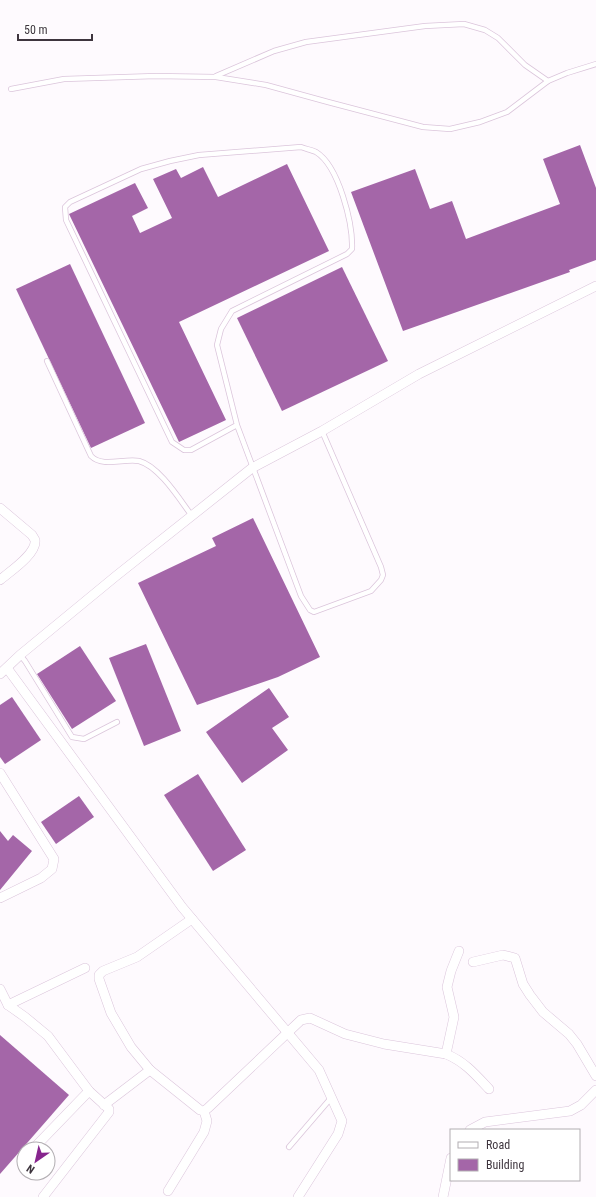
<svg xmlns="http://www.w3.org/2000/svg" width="596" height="1197" viewBox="0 0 596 1197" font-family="'Roboto Condensed',sans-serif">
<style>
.building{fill:#a466a8}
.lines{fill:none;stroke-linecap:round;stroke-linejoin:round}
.service-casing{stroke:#dbc5db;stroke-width:6}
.minor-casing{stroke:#dbc5db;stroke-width:10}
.service{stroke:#fff;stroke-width:4.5}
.minor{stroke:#fff;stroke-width:9}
</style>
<rect width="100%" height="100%" fill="#fefafe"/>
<g class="building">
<path d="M580 145 596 188V260L569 270 570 272 403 331 351 192 415 169 430 209 452 201 466 239 560 204 543 159Z"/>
<path d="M287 164 329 251 179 322 226 420 179 442 69 214 135 183 148 208 132 216 140 233 172 218 153 179 176 169 181 178 203 167 218 197Z"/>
<path d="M70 264 145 423 91 448 16 289Z"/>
<path d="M342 267 388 361 282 411 237 318Z"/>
<path d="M253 518 320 657 278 677 197 705 138 583 216 546 212 538Z"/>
<path d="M146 644 181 731 144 746 109 658Z"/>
<path d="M80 646 116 701 72 729 37 674Z"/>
<path d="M269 688 289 717 272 728 288 750 242 783 206 732Z"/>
<path d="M12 697 41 740 5 764 0 757V705Z"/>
<path d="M198 774 246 850 213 871 164 795Z"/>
<path d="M79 796 94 817 56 844 41 822Z"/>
<path d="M0 831 8 841 13 835 32 851 0 890Z"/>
<path d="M0 1035 69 1095 0 1174Z"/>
</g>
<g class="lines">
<g class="service-casing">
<g id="service">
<path d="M216 76 274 51 306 42 425 26 464 24 485 30 498 38 525 65 548 81"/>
<path d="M11 89 64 79 156 76 216 77 266 85 328 102 423 127 450 129 480 122 507 112 548 81 567 73 596 64"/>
<path d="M47 361 91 456C103 468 124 458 139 461 159 466 180 500 192 516"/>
<path d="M237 425 191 450H184L172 442 66 220 65 207 70 202 141 169 170 161 199 155 301 147C306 149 312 150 316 152 339 166 353 224 352 249L347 254 232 311 221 329 217 345 237 425 301 596 310 610 314 612 371 591 381 580 383 575 381 567 322 431"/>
<path d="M20 655 25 661 72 737 84 739 117 722"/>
<path d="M289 1147 331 1098"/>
</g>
</g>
<g class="minor-casing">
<g id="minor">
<path d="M0 508 32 535C32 535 35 540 35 540 37 554 9 572 0 580"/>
<path d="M7 668 182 907 319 1070 342 1121 338 1134 298 1197"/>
<path d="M0 674 20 655 116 576 252 468 322 431 419 374 596 286"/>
<path d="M0 773 54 859 52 869 41 878 0 898"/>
<path d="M192 919 137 957 103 971 99 975V979L111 1013 131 1047 150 1070 200 1110 204 1111 208 1108 301 1020 310 1018 345 1034 384 1044 446 1054C465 1062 475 1074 489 1089"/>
<path d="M473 962 503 955 515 958 523 984 530 995 543 1012 569 1034 577 1044 596 1076"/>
<path d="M0 989 8 1005 25 1017 48 1036 89 1091 109 1109V1112L43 1197"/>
<path d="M8 1005 85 968"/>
<path d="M446 1054 454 1017 447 987 451 971 459 951"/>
<path d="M104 1105 150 1070"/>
<path d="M470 1130 485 1122 570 1111 581 1105 596 1090"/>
<path d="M33 1149 89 1091"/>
<path d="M168 1191 204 1132 207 1121 204 1111"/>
<path d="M443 1197 451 1158"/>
</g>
</g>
<use href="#service" class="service"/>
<use href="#minor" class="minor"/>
</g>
<rect x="450" y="1129" width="130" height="52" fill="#ffffff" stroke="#b2aeb2"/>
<rect x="458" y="1142" width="20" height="6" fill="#ffffff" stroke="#b2aeb2"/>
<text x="486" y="1149" font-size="12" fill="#3e353e">Road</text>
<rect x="458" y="1159" width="20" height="12" fill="#a466a8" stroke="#b2aeb2"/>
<text x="486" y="1169" font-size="12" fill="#3e353e">Building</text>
<g transform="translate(36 1161) rotate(214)"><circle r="19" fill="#ffffff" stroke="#b2aeb2"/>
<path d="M0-3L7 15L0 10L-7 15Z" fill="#87258e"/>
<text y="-6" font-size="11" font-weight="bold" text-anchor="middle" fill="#3e353e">N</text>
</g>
<path d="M18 34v6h74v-6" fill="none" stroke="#3e353e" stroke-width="2"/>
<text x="24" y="34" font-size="12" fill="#3e353e" stroke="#ffffff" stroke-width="3" paint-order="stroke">50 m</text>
</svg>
